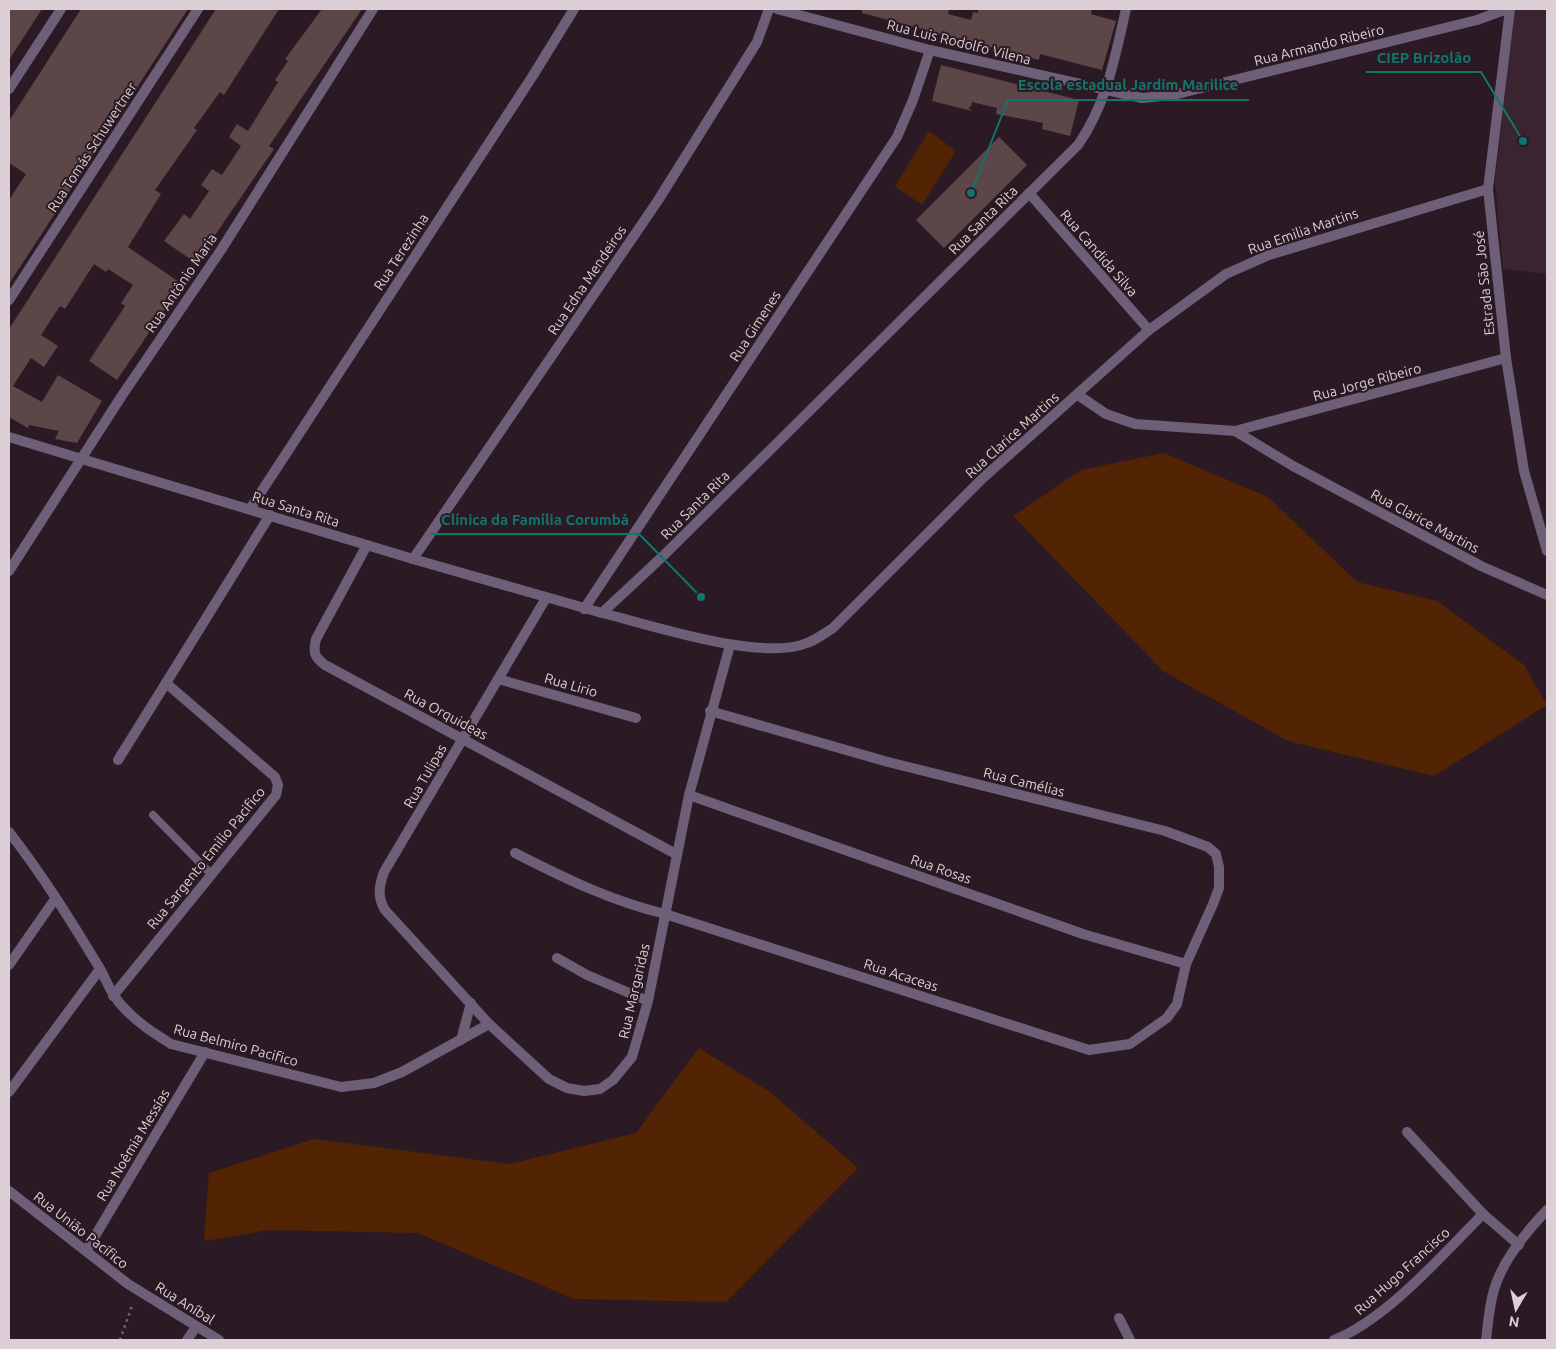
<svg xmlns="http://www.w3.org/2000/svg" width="1556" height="1349" viewBox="0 0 1556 1349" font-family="Ubuntu,sans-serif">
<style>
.built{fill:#392430}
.green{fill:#532403}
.building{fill:#5d4647}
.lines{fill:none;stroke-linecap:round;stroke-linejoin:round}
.path{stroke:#73646c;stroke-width:2.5;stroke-dasharray:2.5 4;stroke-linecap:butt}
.lane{stroke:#6e5f79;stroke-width:8}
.street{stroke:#6e5f79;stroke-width:10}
.labels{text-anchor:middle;stroke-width:4;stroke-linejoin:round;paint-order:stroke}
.street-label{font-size:14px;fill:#dcd0d6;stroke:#2b1a24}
.leader{fill:none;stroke:#0f766e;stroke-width:2}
.callout-dot{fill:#0f766e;stroke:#2b1a24;stroke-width:2}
.callout-label{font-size:15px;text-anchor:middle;font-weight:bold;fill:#0f766e;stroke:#2b1a24;stroke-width:4;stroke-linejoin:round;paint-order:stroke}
</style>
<rect width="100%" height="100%" fill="#2b1a24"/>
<path class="built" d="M1514 9H1547V274L1503 269 1495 180Z"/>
<g class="green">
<path d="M929 131 956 151 922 205 895 186Z"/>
<path d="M1164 453 1268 497 1357 582 1437 601 1524 665 1547 705 1434 776 1288 741 1163 671 1013 516 1081 470Z"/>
<path d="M699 1048 770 1092 858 1168 726 1302 574 1299 418 1233 269 1230 204 1241 209 1173 314 1139 510 1164 636 1133Z"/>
</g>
<g class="building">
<path d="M9 9H42L9 60Z"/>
<path d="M81 9H188L9 284V200L26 174 9 163V121Z"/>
<path d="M216 9H279L224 95 220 92 194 128 197 130 155 190 161 194 128 247 182 284 117 380 89 361 125 306 121 303 133 285 108 269 106 272 94 264 65 309 60 306 41 335 58 346 44 367 31 358 13 386 42 402 58 375 102 401 77 443 55 439 59 431 29 425 28 428 9 417V329Z"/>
<path d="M322 9H362L269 146 274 149 196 263 164 241 184 214 190 219 209 191 201 185 212 169 222 175 241 146 229 137 237 124 248 131 278 82 275 80 288 61 285 59Z"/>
<path d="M862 9H949L948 14 971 20 973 12 978 13V9H1092L1091 14 1116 21 1102 70 1040 54 1039 60 862 13Z"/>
<path d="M941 65 1079 100 1070 136 1042 129 1043 123 996 114 997 108 972 102 971 107H968L972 111 932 101Z"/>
<path d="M999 137 1027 165 944 248 916 220Z"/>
</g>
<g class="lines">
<path class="path" d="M120 1340 133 1303"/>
<path class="lane" d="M153 815 211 874"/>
<g class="street">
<path d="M777 9 930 50 1142 98 1173 95 1477 20 1507 9"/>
<path d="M1510 9 1488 189 1506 358 1524 471 1547 551"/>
<path d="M9 89 61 9"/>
<path d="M1029 193 1149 330"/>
<path d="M9 300 198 9"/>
<path d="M1078 395 1106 414 1135 424 1235 431 1293 466 1481 566 1547 595"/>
<path d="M1235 431 1506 358"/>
<path d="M9 437 413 559 602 613 662 557 1078 145C1107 103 1115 57 1126 9"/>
<path d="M250 509 532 77 574 9"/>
<path d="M367 545 316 639C313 652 314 657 325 665L676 854"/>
<path d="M413 559 657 202 757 42 769 9"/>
<path d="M9 571 121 397 221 250 373 9"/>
<path d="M546 598 384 872C379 886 377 897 385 910L489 1024 549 1079 567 1088 584 1091 600 1089 613 1080 632 1057 648 1001 689 795 730 645"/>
<path d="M584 609 897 137 913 100 930 50"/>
<path d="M602 613C651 625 761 662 807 643 816 640 825 633 833 628L983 478 1149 330 1226 274 1269 255 1488 189"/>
<path d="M498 679 636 718"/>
<path d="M118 760 166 683"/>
<path d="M689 795 1083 934 1186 964"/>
<path d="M9 832C42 874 71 921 99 967 107 981 112 997 125 1009 138 1023 154 1033 171 1044L341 1087 374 1083 402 1072 489 1024"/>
<path d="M515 853C564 878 611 901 665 914L1089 1050 1130 1044 1167 1018 1177 1004 1186 964 1213 904 1219 888V867L1216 854 1208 847 1165 831 888 762 710 711"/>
<path d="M557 958 587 975 648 1001"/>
<path d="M9 965 55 899"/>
<path d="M113 996 276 795 278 785 275 777 166 683 270 515"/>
<path d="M461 1040 471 1003"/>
<path d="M9 1092 100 969"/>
<path d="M1407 1132 1483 1214 1519 1245"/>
<path d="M9 1191 128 1284 219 1340"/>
<path d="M86 1251 205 1052"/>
<path d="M1119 1318 1130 1340"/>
<path d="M187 1340 196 1327"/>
<path d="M1334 1340C1387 1319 1442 1255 1483 1214"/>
<path d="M1486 1340C1488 1324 1489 1306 1494 1290 1502 1261 1527 1231 1547 1210"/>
</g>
</g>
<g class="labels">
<g class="street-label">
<text transform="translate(959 42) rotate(14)" y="5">Rua Luis Rodolfo Vilena</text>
<text transform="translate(1319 45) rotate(-14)" y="5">Rua Armando Ribeiro</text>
<text transform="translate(92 147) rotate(-57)" y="5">Rua Tomás Schuwertner</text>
<text transform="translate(983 220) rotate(-45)" y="5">Rua Santa Rita</text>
<text transform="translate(1303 231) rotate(-19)" y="5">Rua Emilia Martins</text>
<text transform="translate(401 252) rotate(-57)" y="5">Rua Terezinha</text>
<text transform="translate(1099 253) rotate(49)" y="5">Rua Candida Silva</text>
<text transform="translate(587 280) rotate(-56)" y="5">Rua Edna Mendeiros</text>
<text transform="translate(181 283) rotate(-56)" y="5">Rua Antônio Maria</text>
<text transform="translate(1484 283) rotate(-96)" y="5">Estrada São José</text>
<text transform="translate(755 326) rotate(-57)" y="5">Rua Gimenes</text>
<text transform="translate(1367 382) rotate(-15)" y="5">Rua Jorge Ribeiro</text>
<text transform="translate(1012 435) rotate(-42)" y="5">Rua Clarice Martins</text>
<text transform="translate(695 505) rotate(-45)" y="5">Rua Santa Rita</text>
<text transform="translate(296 509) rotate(17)" y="5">Rua Santa Rita</text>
<text transform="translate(1425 521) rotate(28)" y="5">Rua Clarice Martins</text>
<text transform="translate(571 685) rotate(16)" y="5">Rua Lirio</text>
<text transform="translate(446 714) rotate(28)" y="5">Rua Orquideas</text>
<text transform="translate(425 776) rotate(-60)" y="5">Rua Tulipas</text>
<text transform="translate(1024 782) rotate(14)" y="5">Rua Camélias</text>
<text transform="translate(206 858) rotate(-51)" y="5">Rua Sargento Emilio Pacifico</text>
<text transform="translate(941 869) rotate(19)" y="5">Rua Rosas</text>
<text transform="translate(901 975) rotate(18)" y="5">Rua Acaceas</text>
<text transform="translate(634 991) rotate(-77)" y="5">Rua Margaridas</text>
<text transform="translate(236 1045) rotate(15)" y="5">Rua Belmiro Pacifico</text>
<text transform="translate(133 1145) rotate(-59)" y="5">Rua Noêmia Messías</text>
<text transform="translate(81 1230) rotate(38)" y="5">Rua União Pacífico</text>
<text transform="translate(1402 1271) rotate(-42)" y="5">Rua Hugo Francisco</text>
<text transform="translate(185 1303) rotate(32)" y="5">Rua Aníbal</text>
</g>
</g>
<path class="leader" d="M1523 141L1481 72H1366M971 193L1008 100H1249M701 597L639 534H431"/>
<g class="callout-dot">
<circle cx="1523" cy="141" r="5"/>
<circle cx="971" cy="193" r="5"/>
<circle cx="701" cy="597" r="5"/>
</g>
<g class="callout-label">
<text x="1424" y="63">CIEP Brizolão</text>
<text x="1128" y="90">Escola estadual Jardim Marilice</text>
<text x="535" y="525">Clínica da Família Corumbá</text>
</g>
<rect width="1556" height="1349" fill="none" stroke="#dcd0d6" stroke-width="20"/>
<g transform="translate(1516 1309) rotate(189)" stroke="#2b1a24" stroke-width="4" paint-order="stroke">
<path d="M0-4L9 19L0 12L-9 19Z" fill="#dcd0d6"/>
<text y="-8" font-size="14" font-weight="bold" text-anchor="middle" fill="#dcd0d6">N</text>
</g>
</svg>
